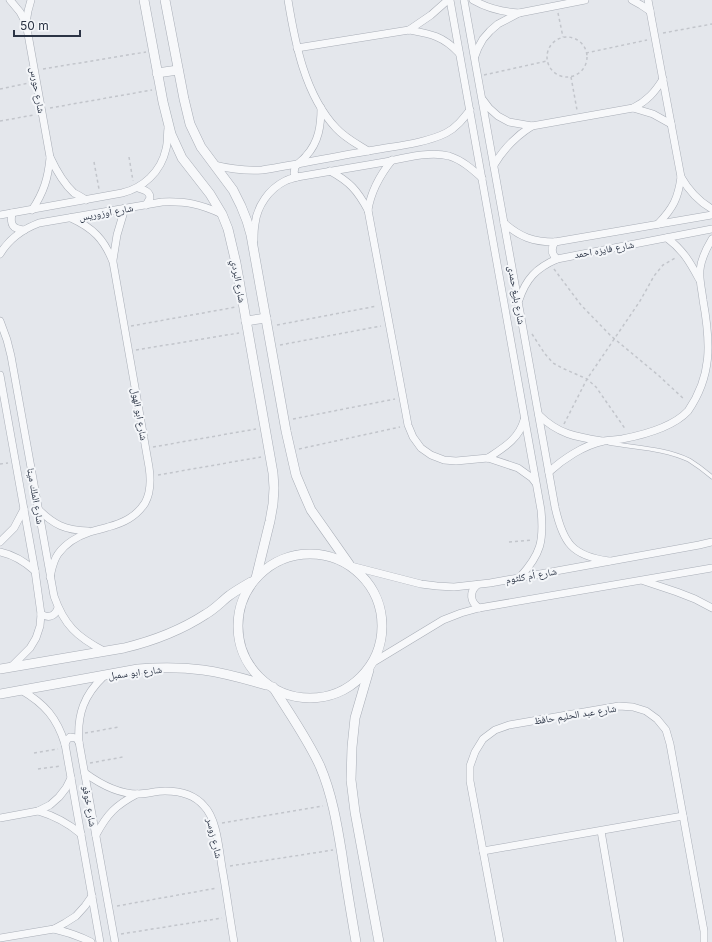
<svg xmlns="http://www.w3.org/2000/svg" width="712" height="942" viewBox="0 0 712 942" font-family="Inter,'Noto Naskh Arabic',sans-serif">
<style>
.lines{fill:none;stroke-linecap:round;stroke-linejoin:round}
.service-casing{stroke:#a9aeb7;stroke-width:4.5}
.minor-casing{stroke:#a9aeb7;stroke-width:8}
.tertiary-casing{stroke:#a9aeb7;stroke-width:10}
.path{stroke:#c2c5cb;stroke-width:1.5;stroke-dasharray:3 3;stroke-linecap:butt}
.service{stroke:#f7f8fa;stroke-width:3.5}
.minor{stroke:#f7f8fa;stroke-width:7}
.tertiary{stroke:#f7f8fa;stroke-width:9}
.labels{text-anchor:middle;stroke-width:4;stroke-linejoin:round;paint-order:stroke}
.street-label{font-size:10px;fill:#2b3445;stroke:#f4f6f9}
</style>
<rect width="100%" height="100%" fill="#e4e7ec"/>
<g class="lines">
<g class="service-casing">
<path id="service" d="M609 443C636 448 663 448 689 460 697 465 705 471 712 477"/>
</g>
<g class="minor-casing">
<g id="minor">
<path d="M10 0 20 12 26 23"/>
<path d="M31 0 28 11 26 23 50 157C56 170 63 183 74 193 78 195 82 197 86 200"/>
<path d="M288 0C295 43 305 95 336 128 345 138 357 144 368 151"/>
<path d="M450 0 541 510C544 541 541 554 520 577"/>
<path d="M464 0 555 507C563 543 572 556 609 561"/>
<path d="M473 0C487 8 502 12 519 13"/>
<path d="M632 0 641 5 650 11"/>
<path d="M648 0 681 177C678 199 673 208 658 224"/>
<path d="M409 30 431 15 448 0"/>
<path d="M297 48 409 30C431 34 443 36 459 53"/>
<path d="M475 56 478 48 483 39 490 31 498 24 519 13 585 0"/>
<path d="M483 100 489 108 498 116 509 122 532 126 633 108C647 101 655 92 663 79"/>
<path d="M633 108 653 114 671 124"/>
<path d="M214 165C230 169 245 171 262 170 300 164 337 156 374 150 396 146 426 143 446 133 456 128 463 119 470 110"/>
<path d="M494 165C504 148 516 136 532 126"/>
<path d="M330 171C350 182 357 190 368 210L406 414 408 425 413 437 421 448 431 455 444 460 456 461 488 458 518 468 532 478 535 482"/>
<path d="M297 177 294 173 295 167C298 163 303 160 306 156 319 142 321 125 321 108"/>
<path d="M681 177C689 191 698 201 712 209"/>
<path d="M138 188C144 190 150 191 150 198L146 205"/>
<path d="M32 210C44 192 48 178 50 158"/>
<path d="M368 210C371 191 380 175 392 160"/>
<path d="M12 213C10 224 12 229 24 230"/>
<path d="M0 215 122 193C143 188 161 172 166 149 168 142 167 135 168 128"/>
<path d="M504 223C520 237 533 242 555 242L712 215"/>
<path d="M667 238C683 250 690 262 699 279"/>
<path d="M254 240C254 235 254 229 255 224 257 206 269 189 285 181 289 179 293 178 297 177 327 172 356 167 385 162 404 158 430 151 449 156 462 160 472 169 482 178"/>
<path d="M555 242C551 248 551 254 557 259"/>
<path d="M0 254C9 239 23 229 39 223L162 202C186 201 200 204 222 214"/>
<path d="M113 260 117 235 125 208"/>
<path d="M519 300C526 279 536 268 557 259L712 229"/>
<path d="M0 321 7 340 11 356 54 596C64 625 77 637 104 651"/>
<path d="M0 375 35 571 41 614 40 626 36 638 30 648 11 667"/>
<path d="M539 415C558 434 576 437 602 441"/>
<path d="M488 458C503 448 519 439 524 420"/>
<path d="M549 472C563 459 584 445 604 441 610 440 616 440 622 439 643 435 673 427 688 411 712 376 711 344 703 300 702 290 699 280 700 270 701 259 706 249 712 239"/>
<path d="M38 509C54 525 65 530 88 531"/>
<path d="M0 542 14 528 24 509"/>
<path d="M0 552C14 555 25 562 35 571"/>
<path d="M351 566 421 584 437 586 454 587 490 583 699 545 712 542"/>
<path d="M50 577C52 569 53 561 58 554 65 544 78 536 90 532 96 530 102 529 108 527 123 523 136 517 145 503 151 492 151 480 149 467L113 262C104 239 93 228 71 218"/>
<path d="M644 581 677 592 695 599 712 608"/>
<path d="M477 585C469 592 470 602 479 608"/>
<path d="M41 614C49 619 55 616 58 608"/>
<path d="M372 663 443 620 461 613 479 608 712 568"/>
<path d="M104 676C84 695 77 714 79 742L115 942"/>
<path d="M21 690C45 704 57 718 65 744L100 942"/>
<path d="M65 744 67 740 70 737 76 738 79 742"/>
<path d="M85 773C100 784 119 794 138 794 147 794 156 791 165 791 180 791 194 794 204 806 218 820 219 853 223 873 227 896 230 919 234 942"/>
<path d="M38 811C55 816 68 823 81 834"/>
<path d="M0 818 38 811 50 805 59 797 66 788 71 778"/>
<path d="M601 831 620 942"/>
<path d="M96 835C107 814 116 805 137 794"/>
<path d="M483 851 683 816"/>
<path d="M54 929C67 932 79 936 91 942"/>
<path d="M0 938 54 929 65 923 76 916 85 906 92 896"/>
<path d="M500 942 470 781V766L475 752 483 739 495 730 509 725 619 706 633 707 646 711 657 719 666 730 670 744 704 931V942"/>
</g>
</g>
<g class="tertiary-casing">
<g id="tertiary">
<path d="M144 0 163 102 171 134 182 158 210 194 222 214 228 229 236 263 273 473 274 488 273 504 270 521 256 578"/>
<path d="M165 0 184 99 190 124 201 147 233 190 241 206 247 221 251 235 286 431 296 475 304 494 311 510 349 564"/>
<path d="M157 73 178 70"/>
<path d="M246 321 266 318"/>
<circle cx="310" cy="626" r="72"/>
<path d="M0 669 124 648C153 641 180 631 206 614 215 609 222 601 230 595 237 590 244 586 251 582"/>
<path d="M369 670 355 718 352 747 351 780 355 812 379 942"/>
<path d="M273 687C289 713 307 738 320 766 332 794 337 824 342 855 346 884 351 913 356 942"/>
<path d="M0 694 138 669C160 667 181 667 203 670 225 673 246 679 266 685"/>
</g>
</g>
<g class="path">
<path d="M558 13 563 37"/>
<path d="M663 33 712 24"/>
<circle cx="567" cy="57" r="20"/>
<path d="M586 53 647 40"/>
<path d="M43 69 146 52"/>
<path d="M484 75 547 61"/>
<path d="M571 77 577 110"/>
<path d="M0 89 29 83"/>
<path d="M50 108 152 90"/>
<path d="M0 121 34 115"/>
<path d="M129 157 133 181"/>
<path d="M94 162 99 189"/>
<path d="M554 269 581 305 611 336 658 375 685 400"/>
<path d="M277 325 377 306"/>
<path d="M131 326 236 307"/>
<path d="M532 334 545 354 553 363 562 368 587 379 596 387 626 430"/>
<path d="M280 345 381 326"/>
<path d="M136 350 239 333"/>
<path d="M293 419 395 399"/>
<path d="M564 424 587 379 640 301 654 276 663 265 677 257"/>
<path d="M153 447 256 429"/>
<path d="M299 449 400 427"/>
<path d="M0 464 8 463"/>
<path d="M158 475 261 457"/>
<path d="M509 542 532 540"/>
<path d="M85 733 119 727"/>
<path d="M34 753 58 749"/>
<path d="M90 763 123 757"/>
<path d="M38 769 61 766"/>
<path d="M222 823 323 806"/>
<path d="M230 866 333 850"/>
<path d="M117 906 217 888"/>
<path d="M121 934 222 918"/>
</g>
<use href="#service" class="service"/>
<use href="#minor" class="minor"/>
<use href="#tertiary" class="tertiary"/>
</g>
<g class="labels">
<g class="street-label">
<text transform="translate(38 90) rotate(80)" y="4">شارع حورس</text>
<text transform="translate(106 212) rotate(-10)" y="4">شارع أوزوريس</text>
<text transform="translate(604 249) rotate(-10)" y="4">شارع فايزه احمد</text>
<text transform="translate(239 281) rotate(80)" y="4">شارع البردي</text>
<text transform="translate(517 295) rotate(80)" y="4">شارع بليغ حمدى</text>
<text transform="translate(140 414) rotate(80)" y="4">شارع ابو الهول</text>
<text transform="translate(36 496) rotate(80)" y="4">شارع الملك مينا</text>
<text transform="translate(531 575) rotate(-10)" y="4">شارع أم كلثوم</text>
<text transform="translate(135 672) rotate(-7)" y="4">شارع ابو سمبل</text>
<text transform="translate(575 714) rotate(-9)" y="4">شارع عبد الحليم حافظ</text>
<text transform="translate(90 806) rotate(80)" y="4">شارع خوفو</text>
<text transform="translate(215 838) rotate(77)" y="4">شارع زوسر</text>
</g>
</g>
<path d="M14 30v6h66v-6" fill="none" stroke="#2b3445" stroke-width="2"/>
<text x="20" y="30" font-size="12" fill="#2b3445" stroke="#f4f6f9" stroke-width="3" paint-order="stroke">50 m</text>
</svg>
